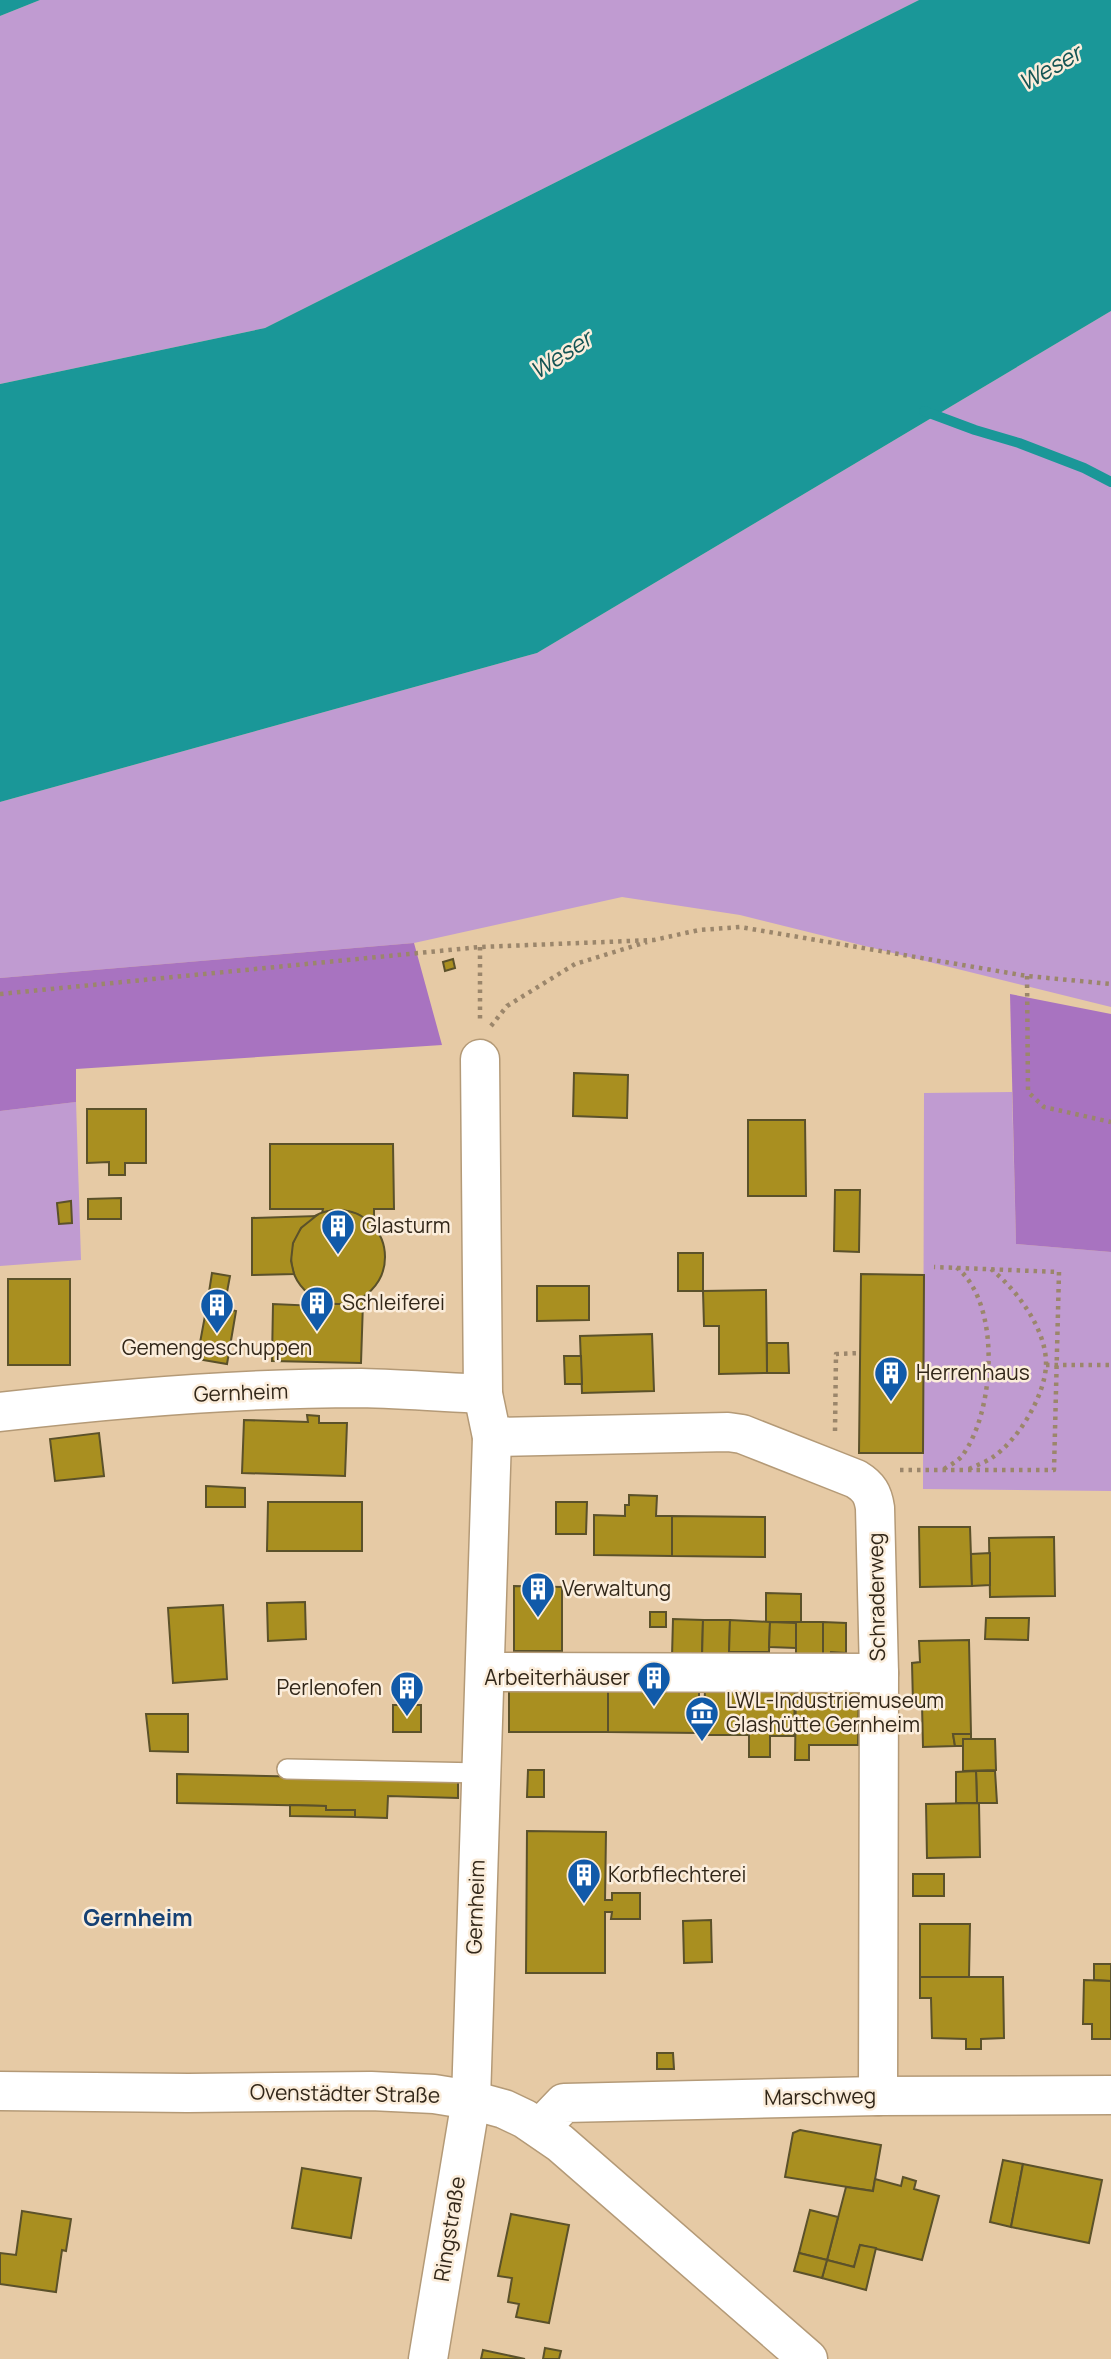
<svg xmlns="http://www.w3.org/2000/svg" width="1111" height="2359" viewBox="0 0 1111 2359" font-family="Manrope,sans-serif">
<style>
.green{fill:#c09bd1}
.forest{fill:#a873c0}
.water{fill:#1a9798}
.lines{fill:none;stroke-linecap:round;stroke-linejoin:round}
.stream{stroke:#1a9798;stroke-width:10}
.building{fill:#a98f20;stroke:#5b512a;stroke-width:2}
.lane-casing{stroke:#b49a77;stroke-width:22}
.street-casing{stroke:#b49a77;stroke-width:41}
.secondary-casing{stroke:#b49a77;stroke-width:41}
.path{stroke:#9b866b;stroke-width:4.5;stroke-dasharray:3.5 5;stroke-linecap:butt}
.lane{stroke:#fff;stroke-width:19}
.street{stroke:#fff;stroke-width:38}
.secondary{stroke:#fff;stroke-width:38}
.labels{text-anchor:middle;stroke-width:5;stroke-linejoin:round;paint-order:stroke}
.poi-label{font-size:21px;fill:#322719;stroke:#fbeddb;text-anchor:start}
.street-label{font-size:21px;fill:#322719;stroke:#fbeddb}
.water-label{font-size:23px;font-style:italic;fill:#145454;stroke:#fbeddb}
.neighbourhood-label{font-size:23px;font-weight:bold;fill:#164174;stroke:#fbeddb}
</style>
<rect width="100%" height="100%" fill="#e6caa5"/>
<g class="green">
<path d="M40 0H919L265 328 0 384V16Z"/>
<path d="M1111 311V1007L740 915 622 897 414 943 0 978V802L537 653Z"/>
<path d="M1012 1092 1016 1244 1111 1252V1491L923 1489 924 1093Z"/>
<path d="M76 1102 81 1260 0 1266V1111Z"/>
</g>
<g class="forest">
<path d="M414 943 442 1045 76 1069V1102L0 1111V978Z"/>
<path d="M1010 994 1111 1014V1252L1016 1244Z"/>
</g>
<g class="water">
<path d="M0 0H40L0 16Z"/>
<path d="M919 0H1111V311L537 653 0 802V384L265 328Z"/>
</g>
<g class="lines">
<path class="stream" d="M924 411 975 430 1019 443 1084 468 1111 482"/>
</g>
<g class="building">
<path d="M453 959 455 968 445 971 443 962Z"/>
<path d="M574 1073 628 1075 627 1118 573 1116Z"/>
<path d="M87 1109H146V1163H125V1175H109V1162L87 1163Z"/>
<path d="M748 1120H805L806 1196H748Z"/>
<path d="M270 1144H393L394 1209H374V1226L359 1215 347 1211 333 1210 322 1213 323 1209H270Z"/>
<path d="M835 1190H860L859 1252 834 1251Z"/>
<path d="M121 1198V1219H88V1199Z"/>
<path d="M71 1201 72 1223 59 1224 57 1203Z"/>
<circle cx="338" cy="1257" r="47"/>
<path d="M316 1216 301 1228 293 1243 291 1261 294 1274 252 1275V1218Z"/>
<rect x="678" y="1253" width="25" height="38"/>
<path d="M212 1273 230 1276 224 1308 207 1305Z"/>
<path d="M861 1274 924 1275 923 1453H859Z"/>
<rect x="8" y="1279" width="62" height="86"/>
<path d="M537 1286H589V1320L537 1321Z"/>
<path d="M766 1290 767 1373 719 1374V1326H704L703 1291Z"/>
<path d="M318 1300 334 1304H347L359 1300 363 1302 361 1363 272 1361 273 1304 317 1306Z"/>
<path d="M207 1305 236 1311 227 1364 197 1359Z"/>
<path d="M652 1334 654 1391 582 1393 580 1336Z"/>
<path d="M767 1343H788L789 1373H767Z"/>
<path d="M564 1356H581L582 1384H565Z"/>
<path d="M307 1415 319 1416V1423H347L345 1476 242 1473 244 1420 308 1422Z"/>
<path d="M99 1433 104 1476 55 1481 50 1439Z"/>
<path d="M206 1486 245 1488V1507H206Z"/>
<path d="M629 1495 657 1496 656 1516H672V1556L594 1555V1515L625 1516V1505H629Z"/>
<path d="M268 1502H362V1551H267Z"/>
<path d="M556 1502H587L586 1534H556Z"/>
<path d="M672 1516 765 1517V1557L672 1556Z"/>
<path d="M919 1527H970L972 1586 920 1587Z"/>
<path d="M1054 1537 1055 1596 990 1597 989 1538Z"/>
<path d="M990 1553V1585L972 1586 971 1554Z"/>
<path d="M514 1586 562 1587V1651H514Z"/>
<path d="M766 1593 801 1594V1622H766Z"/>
<path d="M305 1602 306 1639 268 1641 267 1603Z"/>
<path d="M223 1605 227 1679 173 1683 168 1608Z"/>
<rect x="650" y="1612" width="16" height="15"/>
<path d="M986 1618H1029L1028 1640 985 1639Z"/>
<path d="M673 1619 703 1620 702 1657H672Z"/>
<path d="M703 1620H730L729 1658 702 1657Z"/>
<path d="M730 1620 770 1622 769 1652H729Z"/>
<path d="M770 1622 796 1623V1648L769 1647Z"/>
<path d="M796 1622H823V1660L796 1659Z"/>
<path d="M823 1622 846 1623V1653L831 1652 830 1660H823Z"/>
<path d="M969 1640 971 1734H953L955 1746 923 1747 922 1704H913L912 1663 920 1662 919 1641Z"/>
<rect x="509" y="1684" width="99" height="48"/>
<path d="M608 1684 699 1685V1733L608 1732Z"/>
<path d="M705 1685 795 1686 794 1736H770V1757H749V1735H704Z"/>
<path d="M796 1686 859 1687 858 1745H809V1760H795Z"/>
<rect x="393" y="1705" width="28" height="27"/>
<path d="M146 1714H188V1752L150 1751Z"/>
<path d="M953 1734H971V1739H963V1746H955Z"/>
<path d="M963 1739H995L996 1770 963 1771Z"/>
<path d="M528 1770H544V1797H527Z"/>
<path d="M976 1771H995L997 1803H977Z"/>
<path d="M976 1771 977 1803H956V1772Z"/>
<path d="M177 1774 458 1780V1798L388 1796 387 1818 355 1817V1810H326V1806L177 1803Z"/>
<path d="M979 1803 980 1857 927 1858 926 1804Z"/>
<path d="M290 1805 326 1806V1810H355V1817L290 1816Z"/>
<path d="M527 1831 606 1832 605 1900H612V1893H640V1919H611L612 1912H605V1973H526Z"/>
<rect x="913" y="1874" width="31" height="22"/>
<path d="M711 1920 712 1962 684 1963 683 1921Z"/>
<path d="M920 1924H970L969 1977H920Z"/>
<path d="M1094 1964H1111V1981L1094 1980Z"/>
<path d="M920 1977H1003L1004 2038 981 2039V2049H966V2039L932 2038 931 1998H920Z"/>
<path d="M1084 1980 1111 1981V2039H1092V2024H1083Z"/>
<path d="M657 2053H673L674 2069H657Z"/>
<path d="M800 2130 881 2145 873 2191 785 2177 793 2133Z"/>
<path d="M1003 2160 1023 2164 1011 2227 990 2222Z"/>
<path d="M1023 2164 1102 2180 1089 2243 1011 2227Z"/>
<path d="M302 2168 361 2178 351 2238 292 2228Z"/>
<path d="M903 2177 916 2181 914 2189 939 2196 922 2260 860 2245 854 2267 827 2260 846 2187 873 2191 875 2179 901 2186Z"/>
<path d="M810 2210 838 2217 827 2260 799 2253Z"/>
<path d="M22 2211 71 2219 66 2251 62 2250 56 2292 0 2284V2253L16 2255Z"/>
<path d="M511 2214 569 2225 549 2323 516 2317 519 2304 508 2302 512 2278 498 2276Z"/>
<path d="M860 2245 876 2248 866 2290 822 2278 827 2260 854 2267Z"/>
<path d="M799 2253 827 2260 822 2278 794 2271Z"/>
<path d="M545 2348 561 2351 559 2359H543Z"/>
<path d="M483 2350 525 2359H481Z"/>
</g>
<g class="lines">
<g class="lane-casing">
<path id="lane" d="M287 1769 481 1773"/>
</g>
<g class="street-casing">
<g id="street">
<path d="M0 1412C119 1398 240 1388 361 1388 401 1389 442 1392 483 1394"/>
<path d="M492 1437 728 1432 742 1434 856 1479C869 1487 873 1494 875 1508L879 1673 878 2096"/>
<path d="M485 1672 879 1673"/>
<path d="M540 2128 564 2103 878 2096 1111 2095"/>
<path d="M428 2359 471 2100 492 1437 483 1394 480 1059"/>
</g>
</g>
<g class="secondary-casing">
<path id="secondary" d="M0 2091 188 2093 371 2091 434 2094 471 2100 504 2109 525 2119 560 2143 808 2359"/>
</g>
<g class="path">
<path d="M480 947V1023"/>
<path d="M1027 976 1028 1092 1044 1107 1111 1122"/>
<path d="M0 994 480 947 654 940 699 930 740 927 1027 976 1111 984"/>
<path d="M491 1026 507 1006 575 964 647 942"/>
<path d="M1046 1365H1111"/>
<path d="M835 1431 836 1354 860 1353"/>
<path d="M944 1469C950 1465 957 1462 962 1456 995 1412 1002 1303 956 1267"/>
<path d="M969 1469C977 1465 986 1462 993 1457 1018 1440 1045 1396 1046 1365 1047 1330 1017 1290 991 1269"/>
<path d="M900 1470H1054L1059 1272 934 1267"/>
</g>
<use href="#lane" class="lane"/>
<use href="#street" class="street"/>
<use href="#secondary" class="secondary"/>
</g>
<defs>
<g id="building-pin" transform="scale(1.75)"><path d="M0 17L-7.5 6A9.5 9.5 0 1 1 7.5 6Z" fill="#115aa9" stroke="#fbeddb"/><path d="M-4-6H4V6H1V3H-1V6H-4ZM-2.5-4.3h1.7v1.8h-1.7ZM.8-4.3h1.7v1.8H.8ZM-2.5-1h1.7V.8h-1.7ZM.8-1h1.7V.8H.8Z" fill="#fff"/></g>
<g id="museum-pin" transform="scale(1.75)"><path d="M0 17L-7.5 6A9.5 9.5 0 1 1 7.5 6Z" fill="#115aa9" stroke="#fbeddb"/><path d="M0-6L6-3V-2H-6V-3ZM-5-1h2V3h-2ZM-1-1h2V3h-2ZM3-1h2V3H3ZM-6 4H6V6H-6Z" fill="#fff"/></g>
</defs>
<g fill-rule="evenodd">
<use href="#building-pin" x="338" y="1226"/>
<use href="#building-pin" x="317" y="1303"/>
<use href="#building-pin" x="217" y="1305"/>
<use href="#building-pin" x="891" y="1373"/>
<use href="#building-pin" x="538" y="1589"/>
<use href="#building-pin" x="654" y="1678"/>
<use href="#building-pin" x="407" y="1688"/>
<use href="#museum-pin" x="702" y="1713"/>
<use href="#building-pin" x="584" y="1875"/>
</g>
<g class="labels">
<g class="poi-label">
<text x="362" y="1233">Glasturm</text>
<text x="342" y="1310">Schleiferei</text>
<text x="217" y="1355" text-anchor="middle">Gemengeschuppen</text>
<text x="916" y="1380">Herrenhaus</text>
<text x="562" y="1596">Verwaltung</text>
<text x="630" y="1685" text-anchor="end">Arbeiterhäuser</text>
<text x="382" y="1695" text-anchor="end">Perlenofen</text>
<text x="726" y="1708">LWL-Industriemuseum<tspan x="726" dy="24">Glashütte Gernheim</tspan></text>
<text x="608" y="1882">Korbflechterei</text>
</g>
<g class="street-label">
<text transform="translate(241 1393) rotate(-2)" y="7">Gernheim</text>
<text transform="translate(877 1597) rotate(-91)" y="7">Schraderweg</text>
<text transform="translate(476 1907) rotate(-88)" y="7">Gernheim</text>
<text transform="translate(345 2094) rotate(1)" y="7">Ovenstädter Straße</text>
<text transform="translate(820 2097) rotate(-1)" y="7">Marschweg</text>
<text transform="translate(450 2229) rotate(-81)" y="7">Ringstraße</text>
</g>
<g class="water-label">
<text transform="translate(1050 68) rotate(-30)" y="8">Weser</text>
<text transform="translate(561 355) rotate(-33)" y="8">Weser</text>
</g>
<g class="neighbourhood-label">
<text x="138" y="1926">Gernheim</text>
</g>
</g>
</svg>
